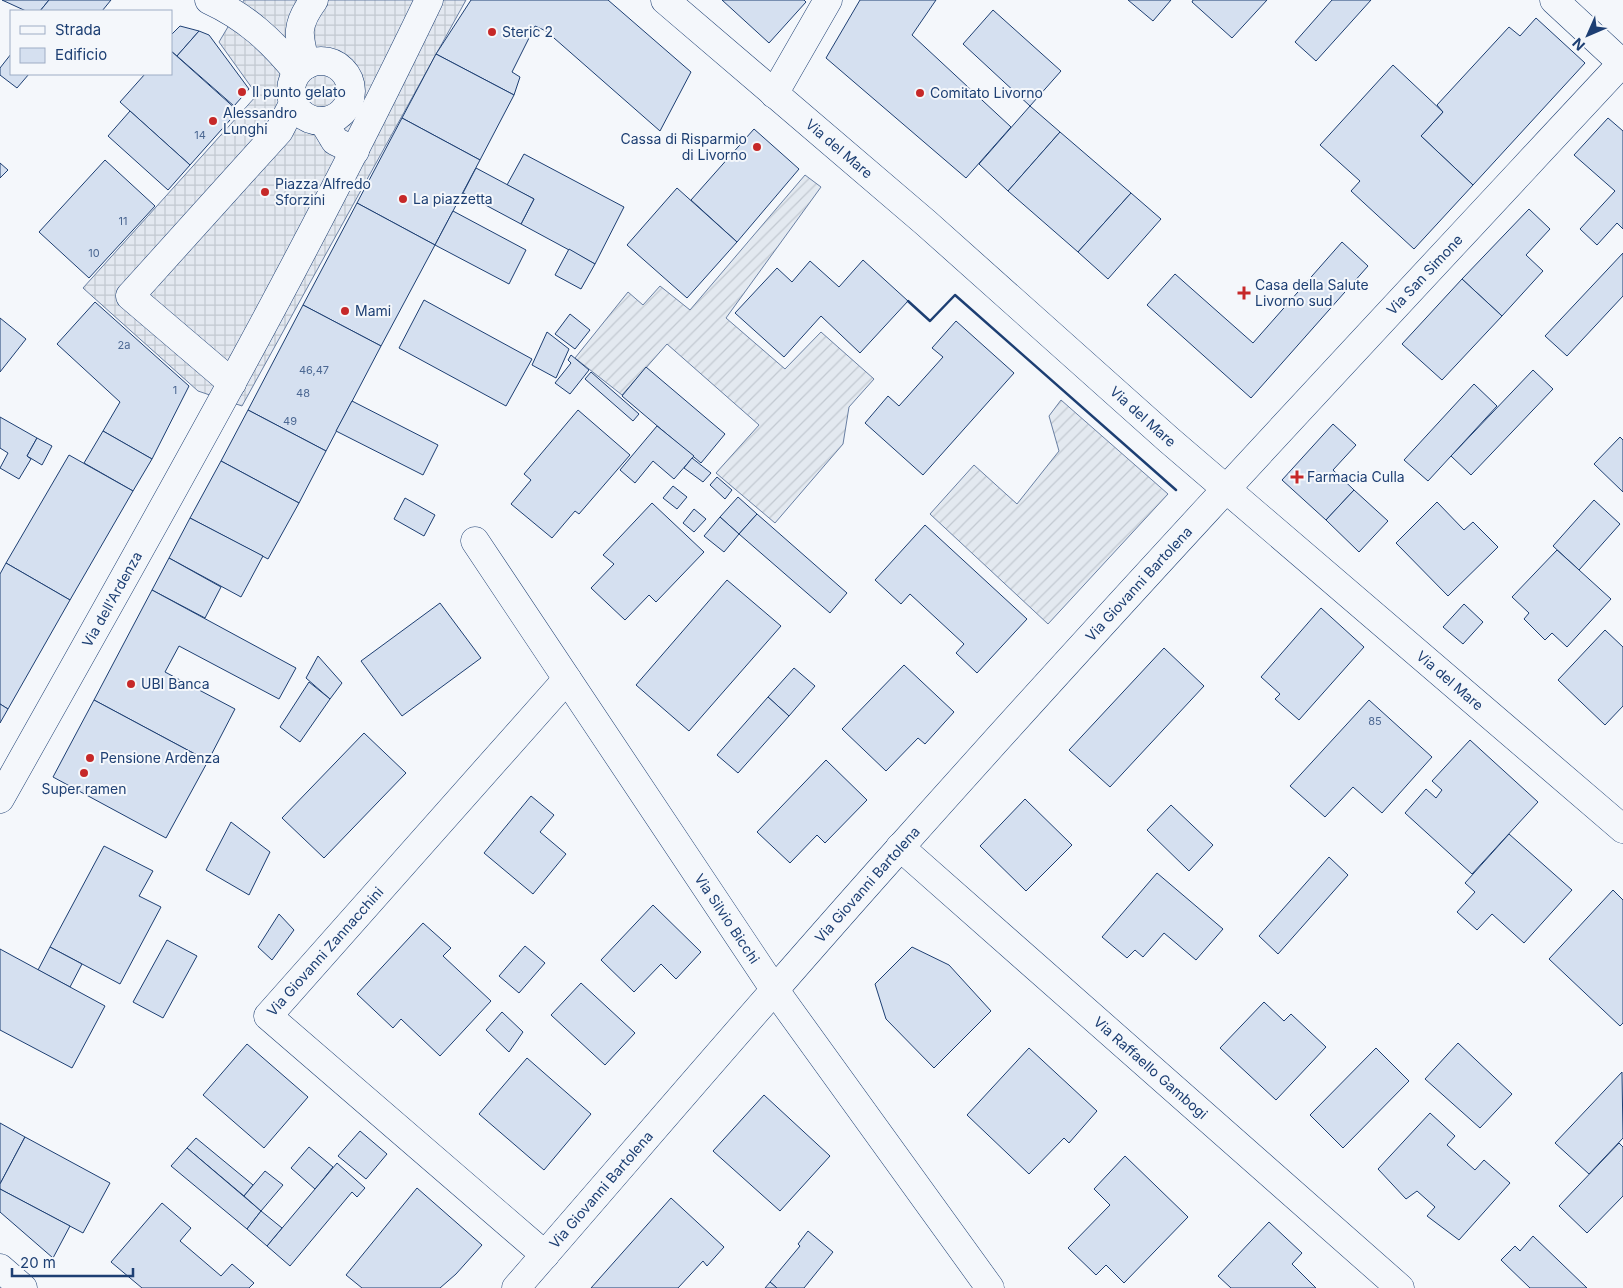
<svg xmlns="http://www.w3.org/2000/svg" width="1623" height="1288" viewBox="0 0 1623 1288" font-family="Inter,sans-serif">
<style>
.garden{fill:url(#garden-furrows);stroke:#687fa3}
.plaza{fill:url(#plaza-grid);stroke:#687fa3}
.building{fill:#d5e0f0;stroke:#1d3f73}
.lines{fill:none;stroke-linecap:round;stroke-linejoin:round}
.minor-casing{stroke:#1d3f73;stroke-width:29}
.major-casing{stroke:#1d3f73;stroke-width:29}
.minor{stroke:#f4f7fb;stroke-width:28}
.major{stroke:#f4f7fb;stroke-width:28}
.wall{stroke:#1d3f73;stroke-width:2.5}
.poi-dot{fill:#c62828;stroke:#f4f7fb;stroke-width:2}
.labels{text-anchor:middle;stroke-width:4;stroke-linejoin:round;paint-order:stroke}
.number-label{font-size:11px;fill:#4b6792}
.poi-label{font-size:14px;fill:#1d3f73;stroke:#f4f7fb;text-anchor:start}
.street-label{font-size:14px;fill:#1d3f73;stroke:#f4f7fb}
</style>
<defs>
<pattern id="garden-furrows" width="10" height="10" patternUnits="userSpaceOnUse" patternTransform="scale(1.25)"><rect width="10" height="10" fill="#e3e9f0"/><path d="M-1 1l2-2M0 10L10 0M9 11l2-2" fill="none" stroke="#c2c9d1"/></pattern>
<pattern id="plaza-grid" width="8" height="8" patternUnits="userSpaceOnUse" patternTransform="scale(1.25)"><rect width="8" height="8" fill="#e3e8f0"/><path d="M0 4h8M4 0v8" fill="none" stroke="#c2c8d1"/></pattern>
</defs>
<rect width="100%" height="100%" fill="#f4f7fb"/>
<g class="garden">
<path d="M805 175 821 187 726 318 785 369 821 332 874 379 849 407 843 444 775 523 716 473 759 425 667 344 622 395 575 358 628 292 643 305 660 286 690 310Z"/>
<path d="M1061 400 1168 494 1048 624 930 514 974 465 1017 504 1059 451 1049 416Z"/>
</g>
<path class="plaza" d="M244 0H466L242 406 198 391 83 288 257 95 219 42Z"/>
<g class="building">
<path d="M2 0H49L40 11H26Z"/>
<path d="M49 0H111L102 11H40Z"/>
<path d="M471 0H608L691 72 660 131 546 31 535 26 512 72 520 77 514 95 436 54Z"/>
<path d="M722 0H804L806 2 769 43Z"/>
<path d="M860 0H936L912 35 1011 127 966 178 826 58Z"/>
<path d="M1128 0H1171L1153 21Z"/>
<path d="M1193 0H1267L1232 38 1192 2Z"/>
<path d="M1332 0H1371L1316 61 1295 42Z"/>
<path d="M993 10 1061 71 1030 106 963 44Z"/>
<path d="M1536 18 1585 63 1473 185 1421 136 1443 112 1437 105 1509 27 1520 36Z"/>
<path d="M180 26 199 31 177 56 171 51V35Z"/>
<path d="M199 31 209 35 249 89 234 106 177 56Z"/>
<path d="M171 51 238 111 190 165 120 102 145 74H171Z"/>
<path d="M11 54V74H29L17 88 0 75V68Z"/>
<path d="M436 54 514 95 480 160 402 118Z"/>
<path d="M1393 65 1443 112 1421 136 1473 185 1414 249 1351 191 1360 181 1320 145Z"/>
<path d="M1030 106 1060 132 1008 191 979 164Z"/>
<path d="M130 111 190 165 168 190 108 136Z"/>
<path d="M402 118 480 160 435 245 357 203Z"/>
<path d="M1608 118 1623 131V229L1617 223 1597 245 1580 229 1615 191 1574 155Z"/>
<path d="M754 129 799 169 737 242 691 200Z"/>
<path d="M1060 132 1131 193 1078 252 1008 191Z"/>
<path d="M524 154 624 207 595 264 521 224 534 199 507 185Z"/>
<path d="M105 160 155 206 89 278 39 232Z"/>
<path d="M0 163 8 170 0 178Z"/>
<path d="M476 168 534 199 521 224 463 193Z"/>
<path d="M677 188 737 242 687 298 627 245Z"/>
<path d="M1131 193 1161 219 1108 279 1078 252Z"/>
<path d="M357 203 435 245 381 346 303 305Z"/>
<path d="M1529 209 1550 229 1526 255 1543 271 1502 316 1462 279Z"/>
<path d="M453 211 526 250 509 284 435 245Z"/>
<path d="M1342 242 1368 266 1251 398 1147 305 1175 274 1253 343Z"/>
<path d="M569 249 595 264 581 289 555 275Z"/>
<path d="M1623 253V296L1567 356 1545 336Z"/>
<path d="M863 260 908 301 860 353 821 316 784 357 735 313 777 268 792 282 810 261 839 287Z"/>
<path d="M1462 279 1502 316 1442 380 1402 344Z"/>
<path d="M424 300 532 359 506 406 399 348Z"/>
<path d="M95 302 189 386 152 459 103 431 120 402 57 344Z"/>
<path d="M303 305 381 346 326 451 248 410Z"/>
<path d="M570 314 590 330 575 349 555 334Z"/>
<path d="M0 318 26 339 0 372Z"/>
<path d="M956 321 1014 373 923 475 865 423 888 396 899 406 943 357 932 348Z"/>
<path d="M547 332 569 349 556 378 532 365Z"/>
<path d="M571 355 589 370 570 394 555 383 571 363 568 360Z"/>
<path d="M646 367 725 434 701 463 622 396Z"/>
<path d="M1533 370 1553 389 1471 475 1451 456Z"/>
<path d="M591 372 639 414 633 421 585 379Z"/>
<path d="M1474 384 1497 406 1428 481 1404 460Z"/>
<path d="M352 401 438 445 423 475 336 431Z"/>
<path d="M248 410 326 451 299 503 221 461Z"/>
<path d="M578 410 630 455 579 514 575 511 552 538 511 504 531 480 524 474Z"/>
<path d="M0 417 37 438 27 456 31 459 19 479 0 468 8 453 0 448Z"/>
<path d="M1333 424 1356 445 1333 470 1354 490 1326 520 1282 480Z"/>
<path d="M657 426 694 456 674 479 653 461 635 483 620 470Z"/>
<path d="M103 431 152 459 133 491 84 463Z"/>
<path d="M1620 437 1623 440V492L1594 464Z"/>
<path d="M37 438 52 446 42 465 27 456Z"/>
<path d="M69 455 133 491 70 600 6 563Z"/>
<path d="M692 458 711 473 703 482 684 468Z"/>
<path d="M221 461 299 503 268 559 190 518Z"/>
<path d="M717 477 732 490 725 499 710 485Z"/>
<path d="M673 486 687 497 677 509 663 498Z"/>
<path d="M1354 490 1388 521 1359 552 1326 520Z"/>
<path d="M738 497 757 514 739 534 720 517Z"/>
<path d="M405 498 435 515 424 536 394 519Z"/>
<path d="M1594 500 1620 524 1579 570 1553 546Z"/>
<path d="M1437 502 1464 530 1473 522 1498 547 1448 596 1396 543Z"/>
<path d="M652 503 704 552 656 602 649 595 625 620 591 588 614 564 603 555Z"/>
<path d="M694 509 706 519 694 532 683 523Z"/>
<path d="M757 514 847 593 830 613 739 534Z"/>
<path d="M720 517 739 534 724 552 704 536Z"/>
<path d="M190 518 263 556 241 597 169 558Z"/>
<path d="M925 525 1027 619 977 673 956 653 964 644 910 594 901 604 875 580Z"/>
<path d="M1557 550 1611 599 1567 647 1552 633 1545 640 1524 619 1529 613 1512 597Z"/>
<path d="M169 558 221 587 205 618 152 590Z"/>
<path d="M6 563 70 600 8 709 0 704V574Z"/>
<path d="M727 580 781 626 689 731 636 685Z"/>
<path d="M152 590 296 668 279 699 179 646 165 672 235 709 208 761 94 700Z"/>
<path d="M440 603 481 658 402 716 361 661Z"/>
<path d="M1464 604 1483 622 1463 644 1443 627Z"/>
<path d="M1321 608 1364 647 1299 720 1275 699 1280 694 1261 677Z"/>
<path d="M1605 630 1623 647V706L1605 725 1558 680Z"/>
<path d="M1164 648 1204 686 1110 787 1069 750Z"/>
<path d="M318 656 342 683 330 699 306 678Z"/>
<path d="M904 665 954 712 925 744 918 738 886 771 842 729Z"/>
<path d="M794 668 815 686 789 716 768 697Z"/>
<path d="M309 682 330 699 300 742 280 727Z"/>
<path d="M768 697 789 716 738 773 717 755Z"/>
<path d="M94 700 208 761 166 838 53 777Z"/>
<path d="M1369 700 1432 757 1382 813 1353 787 1325 817 1290 786Z"/>
<path d="M0 704 8 709 0 723Z"/>
<path d="M364 733 406 773 324 858 282 818Z"/>
<path d="M1470 740 1538 802 1472 874 1405 813 1426 789 1436 798 1442 790 1432 781Z"/>
<path d="M826 760 867 800 825 843 817 835 790 863 757 832Z"/>
<path d="M531 796 554 815 540 832 566 854 533 894 484 853Z"/>
<path d="M1025 799 1072 845 1026 891 980 846Z"/>
<path d="M1171 805 1213 845 1189 871 1147 830Z"/>
<path d="M231 822 270 852 249 895 206 870Z"/>
<path d="M1509 834 1572 890 1524 943 1492 914 1477 930 1457 912 1475 892 1465 883Z"/>
<path d="M104 846 153 871 139 896 161 907 120 984 50 947Z"/>
<path d="M1329 857 1348 875 1278 954 1259 936Z"/>
<path d="M1157 873 1223 929 1196 960 1164 933 1143 957 1135 950 1127 958 1102 937Z"/>
<path d="M1613 890 1623 900V1023L1620 1026 1549 959Z"/>
<path d="M653 905 701 952 676 979 661 964 634 992 601 960Z"/>
<path d="M279 914 294 930 272 960 258 947Z"/>
<path d="M423 923 451 948 443 956 491 1001 440 1056 401 1019 393 1028 357 994Z"/>
<path d="M167 940 197 956 163 1018 133 1002Z"/>
<path d="M525 946 545 963 519 993 499 976Z"/>
<path d="M50 947 82 964 70 987 38 970Z"/>
<path d="M912 947 949 965 991 1011 934 1068 886 1019 875 984Z"/>
<path d="M0 949 105 1006 72 1068 0 1030Z"/>
<path d="M581 983 635 1033 605 1065 551 1015Z"/>
<path d="M1264 1002 1284 1021 1291 1014 1326 1047 1276 1100 1220 1048Z"/>
<path d="M502 1012 523 1032 509 1052 486 1030Z"/>
<path d="M1458 1043 1512 1094 1480 1128 1425 1079Z"/>
<path d="M247 1044 308 1097 264 1148 203 1095Z"/>
<path d="M1029 1048 1097 1111 1069 1143 1064 1138 1029 1174 967 1115Z"/>
<path d="M1376 1048 1409 1081 1343 1148 1310 1115Z"/>
<path d="M527 1058 591 1114 544 1170 479 1114Z"/>
<path d="M1622 1072 1623 1138 1589 1174 1555 1143Z"/>
<path d="M764 1095 830 1156 780 1211 713 1151Z"/>
<path d="M1430 1113 1455 1136 1447 1145 1475 1170 1484 1160 1510 1183 1459 1240 1427 1216 1435 1207 1417 1191 1406 1199 1378 1169Z"/>
<path d="M0 1123 25 1137 0 1184Z"/>
<path d="M360 1131 387 1154 366 1179 338 1156Z"/>
<path d="M25 1137 110 1183 83 1233 0 1189V1184Z"/>
<path d="M196 1138 253 1185 244 1196 187 1148Z"/>
<path d="M1619 1143 1623 1147V1196L1587 1233 1559 1206Z"/>
<path d="M309 1147 333 1167 315 1189 291 1168Z"/>
<path d="M187 1148 261 1211 247 1229 171 1166Z"/>
<path d="M1125 1156 1188 1217 1124 1283 1106 1265 1096 1275 1068 1248 1110 1205 1094 1189Z"/>
<path d="M337 1163 365 1188 357 1197 352 1192 290 1266 267 1246Z"/>
<path d="M265 1171 283 1185 261 1211 244 1196Z"/>
<path d="M417 1188 482 1245 456 1274 440 1288H362L346 1275Z"/>
<path d="M0 1189 70 1226 53 1258 0 1212Z"/>
<path d="M671 1198 724 1247 707 1266 703 1261 678 1288H591Z"/>
<path d="M162 1203 191 1228 180 1241 221 1276 232 1264 254 1283 249 1288H142L111 1262Z"/>
<path d="M261 1211 282 1228 267 1246 247 1229Z"/>
<path d="M1269 1222 1302 1253 1292 1264 1316 1288H1231L1218 1276Z"/>
<path d="M808 1231 833 1252 804 1288H777L770 1282 800 1246 798 1244Z"/>
<path d="M1533 1236 1587 1288H1530L1501 1260 1515 1246 1520 1251Z"/>
<path d="M770 1282 777 1288H765Z"/>
</g>
<g class="lines">
<g class="minor-casing">
<g id="minor">
<path d="M209 0C246 17 272 41 297 72"/>
<path id="s1" d="M665 0 926 223 1169 440 1623 829"/>
<path d="M1554 0 1623 64"/>
<circle cx="321" cy="91" r="30"/>
<path d="M306 65C298 35 295 26 314 0"/>
<path d="M774 94 828 0"/>
<path d="M323 121 335 141 355 151"/>
<path d="M232 383 130 296 279 131 293 104"/>
<path id="s2" d="M475 541 774 989 990 1288"/>
<path id="s3" d="M900 847 1400 1288"/>
<path id="s4" d="M545 1255 268 1016 567 679"/>
<path d="M0 1268 23 1288"/>
<path id="s5" d="M516 1288C643 1142 769 994 898 850 1135 584 1380 323 1623 62"/>
</g>
</g>
<g class="major-casing">
<g id="major">
<path id="s6" d="M0 799C148 535 298 273 429 0"/>
</g>
</g>
<use href="#minor" class="minor"/>
<use href="#major" class="major"/>
<path class="wall" d="M908 301 930 321 955 295 1176 490"/>
</g>
<g class="poi-dot">
<circle cx="492" cy="32" r="5"/>
<circle cx="242" cy="92" r="5"/>
<circle cx="920" cy="93" r="5"/>
<circle cx="213" cy="121" r="5"/>
<circle cx="757" cy="147" r="5"/>
<circle cx="265" cy="192" r="5"/>
<circle cx="403" cy="199" r="5"/>
<path d="M1241.5 285.5h5v5h5v5h-5v5h-5v-5h-5v-5h5z"/>
<circle cx="345" cy="311" r="5"/>
<path d="M1294.5 469.5h5v5h5v5h-5v5h-5v-5h-5v-5h5z"/>
<circle cx="131" cy="684" r="5"/>
<circle cx="90" cy="758" r="5"/>
<circle cx="84" cy="773" r="5"/>
</g>
<g class="labels">
<g class="number-label">
<text x="200" y="139">14</text>
<text x="123" y="225">11</text>
<text x="94" y="257">10</text>
<text x="124" y="349">2a</text>
<text x="314" y="374">46,47</text>
<text x="175" y="394">1</text>
<text x="303" y="397">48</text>
<text x="290" y="425">49</text>
<text x="1375" y="725">85</text>
</g>
<g class="poi-label">
<text x="502" y="37">Steric 2</text>
<text x="252" y="97">Il punto gelato</text>
<text x="930" y="98">Comitato Livorno</text>
<text x="223" y="118">Alessandro<tspan x="223" dy="16">Lunghi</tspan></text>
<text x="747" y="144" text-anchor="end">Cassa di Risparmio<tspan x="747" dy="16">di Livorno</tspan></text>
<text x="275" y="189">Piazza Alfredo<tspan x="275" dy="16">Sforzini</tspan></text>
<text x="413" y="204">La piazzetta</text>
<text x="1255" y="290">Casa della Salute<tspan x="1255" dy="16">Livorno sud</tspan></text>
<text x="355" y="316">Mami</text>
<text x="1307" y="482">Farmacia Culla</text>
<text x="141" y="689">UBI Banca</text>
<text x="100" y="763">Pensione Ardenza</text>
<text x="84" y="794" text-anchor="middle">Super ramen</text>
</g>
<g class="street-label">
<text dy="5" stroke="none"><textPath href="#s1" startOffset="229">Via del Mare</textPath></text>
<text dy="5" stroke="none"><textPath href="#s5" startOffset="1361">Via San Simone</textPath></text>
<text dy="5" stroke="none"><textPath href="#s1" startOffset="634">Via del Mare</textPath></text>
<text dy="5" stroke="none"><textPath href="#s5" startOffset="940">Via Giovanni Bartolena</textPath></text>
<text dy="5" stroke="none"><textPath href="#s6" startOffset="229">Via dell'Ardenza</textPath></text>
<text dy="5" stroke="none"><textPath href="#s1" startOffset="1039">Via del Mare</textPath></text>
<text dy="5" stroke="none"><textPath href="#s5" startOffset="535">Via Giovanni Bartolena</textPath></text>
<text dy="5" stroke="none"><textPath href="#s2" startOffset="454">Via Silvio Bicchi</textPath></text>
<text dy="5" stroke="none"><textPath href="#s4" startOffset="452">Via Giovanni Zannacchini</textPath></text>
<text dy="5" stroke="none"><textPath href="#s3" startOffset="334">Via Raffaello Gambogi</textPath></text>
<text dy="5" stroke="none"><textPath href="#s5" startOffset="130">Via Giovanni Bartolena</textPath></text>
</g>
</g>
<rect x="10" y="10" width="162" height="65" fill="#f4f7fb" stroke="#9eadc5"/>
<rect x="20" y="26" width="25" height="8" fill="#f4f7fb" stroke="#9eadc5"/>
<text x="55" y="35" font-size="15" fill="#1d3f73">Strada</text>
<rect x="20" y="48" width="25" height="15" fill="#d5e0f0" stroke="#9eadc5"/>
<text x="55" y="60" font-size="15" fill="#1d3f73">Edificio</text>
<g transform="translate(1588 35) rotate(225)" stroke="#f4f7fb" stroke-width="4" paint-order="stroke">
<path d="M0-4L9 19L0 12L-9 19Z" fill="#1d3f73"/>
<text y="-8" font-size="14" font-weight="bold" text-anchor="middle" fill="#1d3f73">N</text>
</g>
<path d="M12 1268v8h121v-8" fill="none" stroke="#1d3f73" stroke-width="2.5"/>
<text x="20" y="1268" font-size="15" fill="#1d3f73" stroke="#f4f7fb" stroke-width="4" paint-order="stroke">20 m</text>
</svg>
